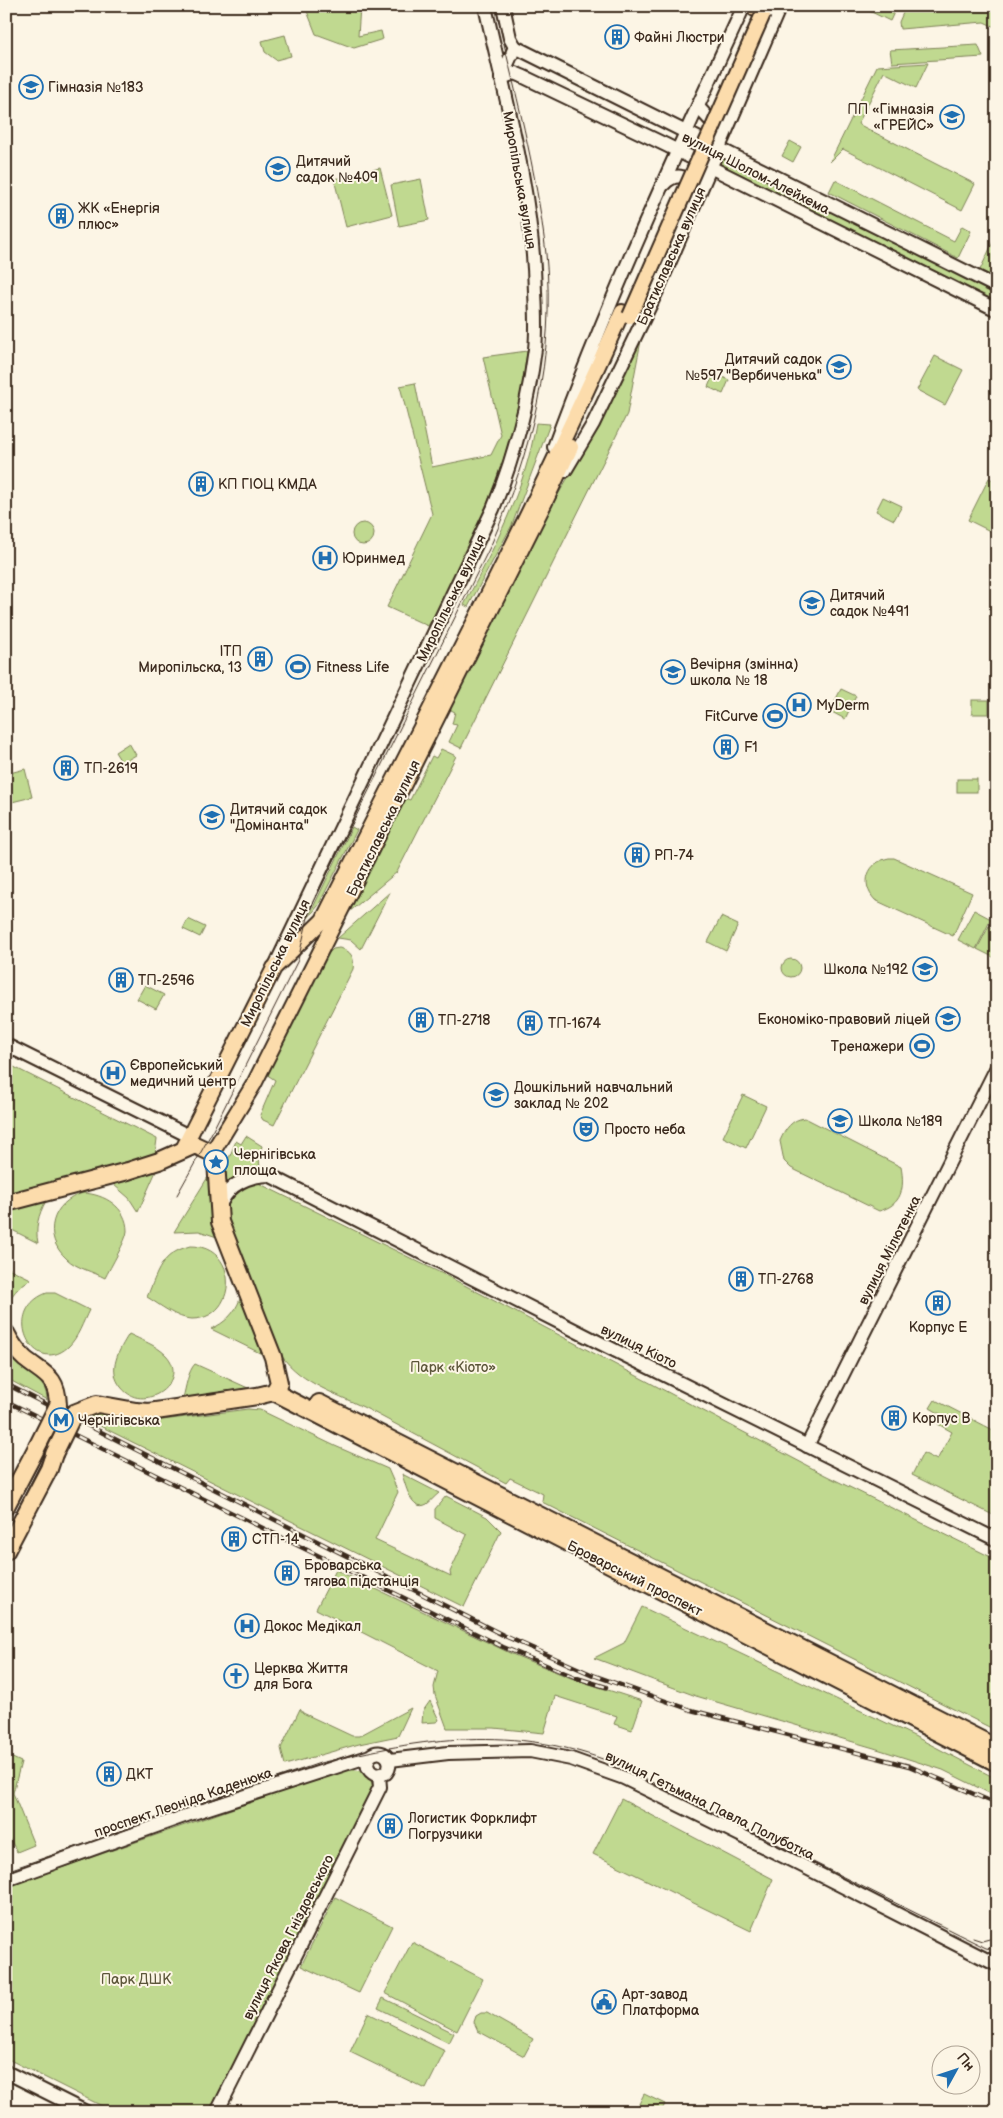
<svg xmlns="http://www.w3.org/2000/svg" width="1003" height="2118" viewBox="0 0 1003 2118" font-family="'Balsamiq Sans',sans-serif">
<style>
.green{fill:#c0d990;stroke:#7e8257}
.lines{fill:none;stroke-linecap:round;stroke-linejoin:round}
.secondary-casing{stroke:#3b2a1e;stroke-width:16}
.primary-casing{stroke:#3b2a1e;stroke-width:18}
.highway-casing{stroke:#3b2a1e;stroke-width:20}
.secondary{stroke:#fcf5e5;stroke-width:12}
.primary{stroke:#fcdcac;stroke-width:14}
.highway{stroke:#fcdcac;stroke-width:16}
.tram{stroke:#3b2a1e;stroke-width:1}
.rail-casing{stroke:#3b2a1e;stroke-width:4.5}
.rail{stroke:#fcf5e5;stroke-width:2.5;stroke-dasharray:8;stroke-linecap:butt}
.primary-bridge-casing{stroke:#3b2a1e;stroke-width:18;stroke-linecap:butt}
.highway-bridge-casing{stroke:#3b2a1e;stroke-width:20;stroke-linecap:butt}
.primary-bridge{stroke:#fcdcac;stroke-width:14}
.highway-bridge{stroke:#fcdcac;stroke-width:16}
.labels{text-anchor:middle;stroke-width:4;stroke-linejoin:round;paint-order:stroke}
.poi-label{font-size:14px;fill:#3b2a1e;stroke:#fcf5e5;text-anchor:start}
.street-label{font-size:14px;fill:#3b2a1e;stroke:#fcf5e5}
.park-label{font-size:14px;fill:#5c563a;stroke:#fcf5e5}
</style>
<rect width="100%" height="100%" fill="#fcf5e5"/>
<filter id="ink" filterUnits="userSpaceOnUse"><feTurbulence type="fractalNoise" baseFrequency=".02" numOctaves="2"/><feDisplacementMap in="SourceGraphic" scale="10" xChannelSelector="R" yChannelSelector="G"/><feConvolveMatrix kernelMatrix="1 2 1 2 8 2 1 2 1" color-interpolation-filters="sRGB"/></filter>
<g filter="url(#ink)">
<g class="green">
<path d="M305 6H360L358 36 381 31 383 39 354 48 316 34Z"/>
<path d="M859 6H897L890 21Z"/>
<path d="M906 6H997V28L984 22 900 29 899 22Z"/>
<path d="M285 35 291 56 276 60 265 52 262 41Z"/>
<path d="M978 45 983 57 892 63 890 50Z"/>
<path d="M928 63 916 88 884 72 858 124 975 184 962 210 843 149 830 162 877 66Z"/>
<path d="M790 141 801 147 793 162 782 156Z"/>
<path d="M718 149 997 287V310L710 168Z"/>
<path d="M380 168 392 215 346 227 334 179Z"/>
<path d="M421 179 429 220 399 226 391 185Z"/>
<path d="M835 180 954 241 962 226 971 231 958 258 829 192Z"/>
<path d="M993 242 997 244V278L980 270Z"/>
<path d="M643 330 627 414 461 748 449 742 457 725 452 724 455 712 449 709 544 519 607 410Z"/>
<path d="M527 351C519 428 493 497 459 565 449 586 440 607 428 626L387 607 432 514 400 386 415 383 432 467 491 455 501 435 483 357Z"/>
<path d="M935 356 963 370 945 405 917 390Z"/>
<path d="M714 373 729 380 723 394 708 387Z"/>
<path d="M536 423 550 424 512 525 468 607 464 605C494 548 526 488 536 423Z"/>
<path d="M989 478 997 482V521L992 532 968 520Z"/>
<path d="M883 497 902 506 894 520 876 511Z"/>
<circle cx="363" cy="534" r="11"/>
<path d="M841 689 856 696 845 719 830 711Z"/>
<rect x="972" y="700" width="17" height="14"/>
<path d="M129 743 136 755 122 763 115 752Z"/>
<path d="M441 749 456 756 397 872 349 912 405 798 410 800 432 756 436 758Z"/>
<path d="M25 769 32 797 12 802 6 782V774Z"/>
<rect x="957" y="779" width="20" height="13"/>
<path d="M352 827 357 830 318 906 308 918Z"/>
<path d="M889 858H894L972 893 953 936 875 900C860 884 867 862 889 858Z"/>
<path d="M390 892 361 949 351 940 338 938Z"/>
<path d="M974 910 991 919 976 949 958 940Z"/>
<path d="M721 917 738 925 726 951 708 942Z"/>
<path d="M188 919 205 927 200 937 183 929Z"/>
<path d="M989 926 997 930V959L977 949Z"/>
<path d="M339 948C351 950 355 958 353 969L274 1125 263 1120 260 1115 275 1080 266 1074 324 958 333 949Z"/>
<circle cx="791" cy="968" r="9"/>
<path d="M145 985 164 995 156 1009 137 999Z"/>
<path d="M6 1063 157 1139 155 1154 147 1160 6 1198Z"/>
<path d="M743 1095 766 1106 746 1148 723 1137Z"/>
<path d="M805 1118 901 1167C905 1188 902 1205 879 1211L791 1168 784 1161 780 1141C785 1129 792 1119 805 1118Z"/>
<path d="M246 1136 262 1146 259 1158 260 1168 235 1176 223 1188 225 1168 236 1141 241 1144Z"/>
<path d="M157 1169 138 1212 129 1198 114 1185V1181Z"/>
<path d="M211 1172C209 1195 211 1213 218 1234L217 1237 199 1231 174 1232Z"/>
<path d="M254 1181 449 1277 825 1475 997 1560V1731L542 1502 543 1494 510 1478 506 1483C461 1459 416 1435 371 1411 339 1394 302 1385 281 1355L228 1228C226 1200 228 1194 254 1181Z"/>
<path d="M83 1193C104 1194 127 1207 127 1231 127 1239 110 1268 105 1278 94 1272 76 1268 67 1259 41 1236 52 1202 83 1193Z"/>
<path d="M42 1198 46 1201C38 1215 35 1228 38 1243L6 1227V1207Z"/>
<path d="M190 1246C240 1245 239 1319 192 1319 177 1319 159 1304 147 1297 158 1272 160 1254 190 1246Z"/>
<path d="M6 1267 31 1279C19 1286 10 1295 6 1309Z"/>
<path d="M47 1293H55L89 1310C83 1322 78 1338 68 1347 33 1378 0 1310 47 1293Z"/>
<path d="M240 1299H245L268 1357 211 1329C225 1323 235 1313 240 1299Z"/>
<path d="M129 1334C141 1340 156 1345 166 1355 191 1381 143 1416 121 1387 107 1370 119 1350 129 1334Z"/>
<path d="M6 1353C20 1368 47 1377 47 1400L6 1378Z"/>
<path d="M195 1364 248 1388 183 1398C186 1387 188 1371 195 1364Z"/>
<path d="M935 1400 997 1432V1517L912 1475 923 1453 937 1460 952 1432 938 1424 942 1415 930 1408Z"/>
<path d="M248 1409 260 1410 335 1446 388 1469 398 1492 375 1540 451 1576 450 1572 467 1535 435 1518V1509L446 1496 487 1517 501 1531 464 1607 86 1419 89 1415 104 1413 147 1422Z"/>
<path d="M402 1474 439 1493C435 1496 431 1501 427 1504 411 1513 405 1483 402 1474Z"/>
<path d="M336 1570 512 1654 571 1678 642 1701 632 1730 614 1724 617 1716 555 1696 544 1733 494 1728H447L435 1695 434 1687 438 1671 316 1609Z"/>
<path d="M642 1607 914 1736 997 1779V1797L943 1770 874 1748 696 1696 594 1658 624 1643Z"/>
<path d="M430 1701 439 1720 436 1722 422 1723 423 1711Z"/>
<path d="M411 1708 398 1736 359 1744 285 1765 281 1748 300 1709 303 1713 352 1736H359Z"/>
<path d="M6 1755 21 1762 13 1793 34 1845 17 1852 6 1832Z"/>
<path d="M354 1770C365 1770 371 1776 373 1788L213 2112H114L6 2058V1887L341 1771Z"/>
<path d="M621 1799 773 1879 751 1931 593 1854Z"/>
<path d="M335 1897 392 1926 359 1993 301 1966Z"/>
<path d="M412 1942 483 1979 457 2031 385 1993Z"/>
<path d="M383 1998 454 2033 449 2043 378 2008Z"/>
<path d="M368 2013 445 2051 426 2089 350 2052Z"/>
<path d="M481 2013H487L533 2039 524 2056 478 2031 474 2022 476 2016Z"/>
<path d="M644 2094 665 2104 661 2112 636 2110Z"/>
</g>
<g class="lines">
<g class="secondary-casing">
<g id="secondary">
<path d="M503 6 510 38 515 47"/>
<path d="M515 47 997 287"/>
<path d="M501 78 515 73 522 76 666 145 997 310"/>
<path d="M501 78 515 47"/>
<path d="M698 107 712 122 723 125"/>
<path d="M664 184C674 173 687 174 696 188"/>
<path d="M554 447C609 297 677 151 744 6"/>
<path d="M565 471 593 424 658 289 780 6"/>
<path d="M276 964 493 509C514 458 528 404 535 349 537 330 536 311 535 292 533 196 506 100 485 6"/>
<path d="M6 1045 189 1136"/>
<path d="M219 1208C227 1185 246 1176 269 1175L600 1343 997 1540"/>
<path d="M807 1446 997 1067"/>
<path d="M390 1760 448 1753 530 1751 571 1759 624 1778 801 1865 997 1965"/>
<path d="M6 1880 187 1815 370 1756C382 1746 396 1760 386 1773L376 1775C367 1771 365 1764 370 1756"/>
<path d="M6 2072 86 2112"/>
<path d="M217 2112 380 1787 379 1775"/>
</g>
</g>
<g class="primary-casing">
<g id="primary">
<path d="M755 9 756 6"/>
<path d="M183 1149 274 968 323 920C424 719 531 519 622 312"/>
<path d="M212 1153 254 1084 545 502 571 447"/>
</g>
</g>
<g class="highway-casing">
<g id="highway">
<path d="M6 1203 128 1171 159 1161 195 1145 212 1153 216 1161 220 1222 273 1357 279 1383 274 1392 257 1396 149 1412 136 1411 97 1404 74 1413"/>
<path d="M6 1333C11 1343 17 1352 25 1359 45 1375 57 1376 58 1405"/>
<path d="M274 1392 997 1763"/>
<path d="M319 1403 997 1748"/>
<path d="M6 1506 37 1447"/>
<path d="M6 1551 49 1469 54 1454"/>
</g>
</g>
<use href="#secondary" class="secondary"/>
<use href="#primary" class="primary"/>
<use href="#highway" class="highway"/>
<g class="tram">
<path d="M177 1195 211 1134 298 960 310 909 491 545C531 453 556 355 546 254 537 170 514 88 495 6"/>
<path d="M6 1532 68 1409"/>
<path d="M6 1871 320 1763C424 1738 513 1723 616 1764L986 1948 997 1950"/>
<path d="M973 1938 982 1941 997 1937"/>
</g>
<g class="rail-casing">
<g id="rail">
<path d="M6 1384 507 1637 593 1675 691 1710 909 1766 997 1804"/>
<path d="M6 1401 503 1647 577 1678 606 1687"/>
</g>
</g>
<use href="#rail" class="rail"/>
<g class="primary-bridge-casing">
<path id="primary-bridge" d="M630 316 763 14"/>
</g>
<g class="highway-bridge-casing">
<g id="highway-bridge">
<path d="M37 1447 58 1405"/>
<path d="M54 1454 74 1413"/>
</g>
</g>
<use href="#primary-bridge" class="primary-bridge"/>
<use href="#highway-bridge" class="highway-bridge"/>
</g>
</g>
<defs>
<g id="building-ring" transform="scale(1.25)"><circle r="9.5" fill="#fcf5e5" stroke="#1f6fb2" stroke-width="1.5"/><path d="M-4-6H4V6H1V3H-1V6H-4ZM-2.5-4.3h1.7v1.8h-1.7ZM.8-4.3h1.7v1.8H.8ZM-2.5-1h1.7V.8h-1.7ZM.8-1h1.7V.8H.8Z" fill="#1f6fb2"/></g>
<g id="school-ring" transform="scale(1.25)"><circle r="9.5" fill="#fcf5e5" stroke="#1f6fb2" stroke-width="1.5"/><path d="M0-5L7-2L0 1L-7-2ZM-4 1L0 2.5L4 1V4Q0 6-4 4Z" fill="#1f6fb2"/></g>
<g id="hospital-ring" transform="scale(1.25)"><circle r="9.5" fill="#fcf5e5" stroke="#1f6fb2" stroke-width="1.5"/><path d="M-5-5h3v3.5h4V-5h3V5h-3V1.5h-4V5h-3Z" fill="#1f6fb2"/></g>
<g id="stadium-ring" transform="scale(1.25)"><circle r="9.5" fill="#fcf5e5" stroke="#1f6fb2" stroke-width="1.5"/><path d="M0-5a6.5 5 0 1 0 0 10a6.5 5 0 1 0 0-10ZM-3.5-1.8h7v3.6h-7Z" fill="#1f6fb2"/></g>
<g id="theatre-ring" transform="scale(1.25)"><circle r="9.5" fill="#fcf5e5" stroke="#1f6fb2" stroke-width="1.5"/><path d="M-5-5.5Q0-4 5-5.5V0Q5 5 0 6Q-5 5-5 0ZM-3.3-2.5H-1v1.5H-3.3ZM1-2.5H3.3v1.5H1ZM-2.8 1Q0 5.5 2.8 1Z" fill="#1f6fb2"/></g>
<g id="sight-ring" transform="scale(1.25)"><circle r="9.5" fill="#fcf5e5" stroke="#1f6fb2" stroke-width="1.5"/><path d="M0-6L1.8-2.2L6-1.7L2.9 1.2L3.7 5.4L0 3.3L-3.7 5.4L-2.9 1.2L-6-1.7L-1.8-2.2Z" fill="#1f6fb2"/></g>
<g id="metro-ring" transform="scale(1.25)"><circle r="9.5" fill="#fcf5e5" stroke="#1f6fb2" stroke-width="1.5"/><path d="M-5.5 5V-5H-3L0 0L3-5H5.5V5H3V-.5L0 4L-3-.5V5Z" fill="#1f6fb2"/></g>
<g id="church-ring" transform="scale(1.25)"><circle r="9.5" fill="#fcf5e5" stroke="#1f6fb2" stroke-width="1.5"/><path d="M-1.2-6h2.4v3.5h3.3v2.4h-3.3V6h-2.4V-.1h-3.3v-2.4h3.3Z" fill="#1f6fb2"/></g>
<g id="civic-ring" transform="scale(1.25)"><circle r="9.5" fill="#fcf5e5" stroke="#1f6fb2" stroke-width="1.5"/><path d="M-.6-6.5H3V-4.5H.6V-3L4-1V1h2V6H-6V1h2V-1L-.6-3ZM-1.2 2.5V6h2.4V2.5Z" fill="#1f6fb2"/></g>
</defs>
<g fill-rule="evenodd">
<use href="#building-ring" x="617" y="37"/>
<use href="#school-ring" x="31" y="87"/>
<use href="#school-ring" x="952" y="117"/>
<use href="#school-ring" x="278" y="169"/>
<use href="#building-ring" x="61" y="216"/>
<use href="#school-ring" x="839" y="367"/>
<use href="#building-ring" x="201" y="484"/>
<use href="#hospital-ring" x="325" y="558"/>
<use href="#school-ring" x="812" y="603"/>
<use href="#building-ring" x="260" y="659"/>
<use href="#stadium-ring" x="298" y="667"/>
<use href="#school-ring" x="673" y="672"/>
<use href="#hospital-ring" x="799" y="705"/>
<use href="#stadium-ring" x="775" y="716"/>
<use href="#building-ring" x="726" y="747"/>
<use href="#building-ring" x="66" y="768"/>
<use href="#school-ring" x="212" y="817"/>
<use href="#building-ring" x="637" y="855"/>
<use href="#school-ring" x="925" y="969"/>
<use href="#building-ring" x="121" y="980"/>
<use href="#school-ring" x="948" y="1019"/>
<use href="#building-ring" x="421" y="1020"/>
<use href="#building-ring" x="530" y="1023"/>
<use href="#stadium-ring" x="922" y="1046"/>
<use href="#hospital-ring" x="113" y="1073"/>
<use href="#school-ring" x="496" y="1095"/>
<use href="#school-ring" x="840" y="1121"/>
<use href="#theatre-ring" x="586" y="1129"/>
<use href="#sight-ring" x="216" y="1162"/>
<use href="#building-ring" x="741" y="1279"/>
<use href="#building-ring" x="938" y="1303"/>
<use href="#building-ring" x="894" y="1418"/>
<use href="#metro-ring" x="61" y="1420"/>
<use href="#building-ring" x="234" y="1539"/>
<use href="#building-ring" x="287" y="1573"/>
<use href="#hospital-ring" x="247" y="1626"/>
<use href="#church-ring" x="236" y="1676"/>
<use href="#building-ring" x="109" y="1774"/>
<use href="#building-ring" x="390" y="1826"/>
<use href="#civic-ring" x="604" y="2002"/>
</g>
<g class="labels">
<g class="poi-label">
<text x="634" y="42">Файні Люстри</text>
<text x="48" y="92">Гімназія №183</text>
<text x="934" y="114" text-anchor="end">ПП «Гімназія<tspan x="934" dy="16">«ГРЕЙС»</tspan></text>
<text x="296" y="166">Дитячий<tspan x="296" dy="16">садок №409</tspan></text>
<text x="78" y="213">ЖК «Енергія<tspan x="78" dy="16">плюс»</tspan></text>
<text x="822" y="364" text-anchor="end">Дитячий садок<tspan x="822" dy="16">№597 "Вербиченька"</tspan></text>
<text x="218" y="489">КП ГІОЦ КМДА</text>
<text x="342" y="563">Юринмед</text>
<text x="830" y="600">Дитячий<tspan x="830" dy="16">садок №491</tspan></text>
<text x="242" y="656" text-anchor="end">ІТП<tspan x="242" dy="16">Миропільска, 13</tspan></text>
<text x="690" y="669">Вечірня (змінна)<tspan x="690" dy="16">школа № 18</tspan></text>
<text x="316" y="672">Fitness Life</text>
<text x="816" y="710">MyDerm</text>
<text x="758" y="721" text-anchor="end">FitCurve</text>
<text x="744" y="752">F1</text>
<text x="84" y="773">ТП-2619</text>
<text x="230" y="814">Дитячий садок<tspan x="230" dy="16">"Домінанта"</tspan></text>
<text x="654" y="860">РП-74</text>
<text x="908" y="974" text-anchor="end">Школа №192</text>
<text x="138" y="985">ТП-2596</text>
<text x="930" y="1024" text-anchor="end">Економіко-правовий ліцей</text>
<text x="438" y="1025">ТП-2718</text>
<text x="548" y="1028">ТП-1674</text>
<text x="904" y="1051" text-anchor="end">Тренажери</text>
<text x="130" y="1070">Європейський<tspan x="130" dy="16">медичний центр</tspan></text>
<text x="514" y="1092">Дошкільний навчальний<tspan x="514" dy="16">заклад № 202</tspan></text>
<text x="858" y="1126">Школа №189</text>
<text x="604" y="1134">Просто неба</text>
<text x="234" y="1159">Чернігівська<tspan x="234" dy="16">площа</tspan></text>
<text x="758" y="1284">ТП-2768</text>
<text x="938" y="1332" text-anchor="middle">Корпус Е</text>
<text x="912" y="1423">Корпус В</text>
<text x="78" y="1425">Чернігівська</text>
<text x="252" y="1544">СТП-14</text>
<text x="304" y="1570">Броварська<tspan x="304" dy="16">тягова підстанція</tspan></text>
<text x="264" y="1631">Докос Медікал</text>
<text x="254" y="1673">Церква Життя<tspan x="254" dy="16">для Бога</tspan></text>
<text x="126" y="1779">ДКТ</text>
<text x="408" y="1823">Логистик Форклифт<tspan x="408" dy="16">Погрузчики</tspan></text>
<text x="622" y="1999">Арт-завод<tspan x="622" dy="16">Платформа</tspan></text>
</g>
<g class="street-label">
<text transform="translate(756 173) rotate(27)" y="5">вулиця Шолом-Алейхема</text>
<text transform="translate(520 180) rotate(80)" y="5">Миропільська вулиця</text>
<text transform="translate(671 256) rotate(-66)" y="5">Братиславська вулиця</text>
<text transform="translate(451 598) rotate(-64)" y="5">Миропільська вулиця</text>
<text transform="translate(383 828) rotate(-64)" y="5">Братиславська вулиця</text>
<text transform="translate(275 963) rotate(-64)" y="5">Миропільська вулиця</text>
<text transform="translate(889 1250) rotate(-63)" y="5">вулиця Мілютенка</text>
<text transform="translate(639 1346) rotate(26)" y="5">вулиця Кіото</text>
<text transform="translate(635 1578) rotate(27)" y="5">Броварський проспект</text>
<text transform="translate(183 1802) rotate(-19)" y="5">проспект Леоніда Каденюка</text>
<text transform="translate(710 1805) rotate(26)" y="5">вулиця Гетьмана Павла Полуботка</text>
<text transform="translate(288 1937) rotate(-63)" y="5">вулиця Якова Гніздовського</text>
</g>
<g class="park-label">
<text x="453" y="1372">Парк «Кіото»</text>
<text x="136" y="1984">Парк ДШК</text>
</g>
</g>
<rect width="1003" height="2118" fill="none" stroke="#fcf5e5" stroke-width="25"/>
<rect x="12" y="12" width="978" height="2093" fill="none" stroke="#3b2a1e" stroke-width="2" filter="url(#ink)"/>
<g transform="translate(956 2070) rotate(50)"><circle r="24" fill="#fcf5e5" stroke="#afa495"/>
<path d="M0-4L9 19L0 12L-9 19Z" fill="#1f6fb2"/>
<text y="-8" font-size="14" font-weight="bold" text-anchor="middle" fill="#3b2a1e">Пн</text>
</g>
</svg>
